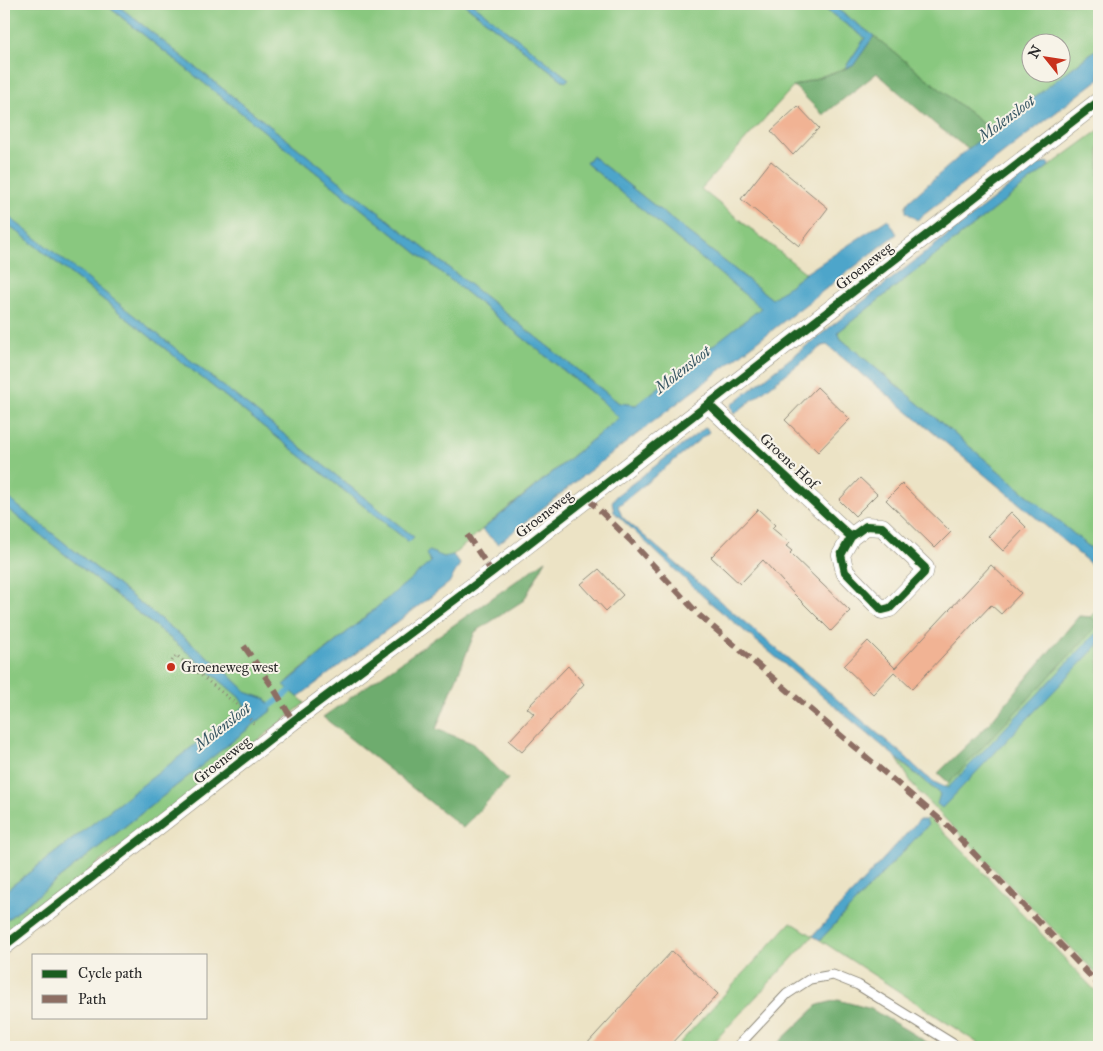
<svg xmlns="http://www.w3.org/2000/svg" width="1103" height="1051" viewBox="0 0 1103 1051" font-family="'IM FELL Great Primer',serif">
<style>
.green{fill:#89c87f;stroke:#5a7a55;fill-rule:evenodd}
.forest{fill:#6eac6e;stroke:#4c6c4c}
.water{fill:#4da5ca;stroke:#3c687a}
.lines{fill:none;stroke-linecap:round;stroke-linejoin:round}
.stream{stroke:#4da5ca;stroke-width:6}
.building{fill:#f1b394}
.lane-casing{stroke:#8c8778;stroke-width:11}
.street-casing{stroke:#8c8778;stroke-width:19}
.path{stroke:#8c8778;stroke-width:3;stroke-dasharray:1 4;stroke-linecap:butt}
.lane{stroke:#fff;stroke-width:9}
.street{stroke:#fff;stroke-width:18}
.quiet{stroke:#8d6e63;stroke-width:6;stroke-dasharray:12 6;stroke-linecap:butt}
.cycleway-casing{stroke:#f7f3e8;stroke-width:11}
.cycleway{stroke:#1b5e20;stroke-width:8}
.poi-dot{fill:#c8321e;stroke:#f7f3e8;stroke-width:2}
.labels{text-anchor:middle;stroke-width:4;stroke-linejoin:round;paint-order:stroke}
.street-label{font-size:15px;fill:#2b2b2b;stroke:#f7f3e8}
.poi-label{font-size:15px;fill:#2b2b2b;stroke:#f7f3e8;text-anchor:start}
.water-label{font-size:16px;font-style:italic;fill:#375663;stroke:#f7f3e8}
</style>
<rect width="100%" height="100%" fill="#f7f3e8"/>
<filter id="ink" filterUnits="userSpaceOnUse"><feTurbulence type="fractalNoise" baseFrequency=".02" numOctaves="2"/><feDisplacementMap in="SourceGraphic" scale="10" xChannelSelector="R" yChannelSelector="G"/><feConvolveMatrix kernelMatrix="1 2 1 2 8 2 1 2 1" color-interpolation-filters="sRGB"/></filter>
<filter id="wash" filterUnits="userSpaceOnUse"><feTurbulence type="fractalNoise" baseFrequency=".0096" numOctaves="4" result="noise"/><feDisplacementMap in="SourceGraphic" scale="20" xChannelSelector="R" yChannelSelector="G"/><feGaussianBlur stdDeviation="1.12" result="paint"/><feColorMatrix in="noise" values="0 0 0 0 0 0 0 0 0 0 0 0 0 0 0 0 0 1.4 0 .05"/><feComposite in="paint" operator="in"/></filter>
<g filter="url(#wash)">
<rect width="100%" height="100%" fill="#ece3c5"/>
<g class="green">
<path d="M4 4H105L602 401 619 418 486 526 453 555 432 562 290 679 285 685 305 703 220 771 4 935V922L272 710 266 699 248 693 222 668 4 495V221L409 542 414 537 4 213Z"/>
<path d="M116 4H464L565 82 568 79 473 4H818L865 38 845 68 794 86 701 189 806 273 772 299 592 156 586 163 762 308 636 405 619 403Z"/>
<path d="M830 4H1099V47L992 131 874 36ZM1030 42H1060V72H1030Z"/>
<path d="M1099 130V555L841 339 838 332 1040 173Z"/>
<path d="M4 506 180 646 239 697 246 706 4 892Z"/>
<path d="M1099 609V976L915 788 897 759 940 794 949 783 1099 624 1091 617Z"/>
<path d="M928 817 965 853 1099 995V1047H984L820 940 928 825 926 820Z"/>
<path d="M791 922 813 936 709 1047H676Z"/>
</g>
<g class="forest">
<path d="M874 36 992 131 968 149 936 125 877 73 823 115 794 86 853 66Z"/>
<path d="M546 560 524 600 475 632 436 729 472 743 508 779 463 828 323 717Z"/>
<path d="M1079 616 1091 617 1099 624 949 783 938 773 985 728Z"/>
<path d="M838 1000 871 1009 935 1047H774L818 1005Z"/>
</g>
<g class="water">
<path d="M105 4H116L619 403 636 405 761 308 586 163 592 156 772 299 806 273 888 219 897 234 584 475 498 544 482 530 619 418 602 401Z"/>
<path d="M464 4H473L569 79 565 82Z"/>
<path d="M818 4H830L874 36 853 66 845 68 865 38Z"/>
<path d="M1099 47V79L917 220 906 212V206L909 201 968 149Z"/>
<path d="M1048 162 1049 166 838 332 841 339 1099 555V571L1015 500 827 345 822 346 734 414 731 405 1037 165Z"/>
<path d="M4 213 8 216 414 537 409 542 4 221Z"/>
<path d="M706 427 709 432 618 506 622 517 736 615 907 758C918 769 932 784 948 788L1099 630V644L942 808 937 804 940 794 706 599 614 512 612 502 616 496Z"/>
<path d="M4 495 222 668 248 693 266 699 272 710 4 922V892L245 706 239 697 180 646 4 506Z"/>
<path d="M429 551 444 557 453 555 460 564 449 583 298 697 284 685 431 562 426 554Z"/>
<path d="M919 820H926L928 825 820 940 813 936Z"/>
</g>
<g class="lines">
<path class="stream" d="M264 711 296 686"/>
</g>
<g id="blocks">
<g class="building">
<path d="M798 106 819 128 793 155 771 131Z"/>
<path d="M771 161 828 208 799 246 741 199Z"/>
<path d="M817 387 850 419 818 452 785 420Z"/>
<path d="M860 478 877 494 855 516 839 500Z"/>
<path d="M902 484 951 532 935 548 886 500Z"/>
<path d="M758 509 775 525 772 528 790 543 786 546 792 551 790 553 850 611 831 631 793 593 763 560 740 584 711 557Z"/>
<path d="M1011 512 1026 527 1003 551 988 536Z"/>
<path d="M991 565 1021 593 1001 614 991 605 912 689 894 672 873 694 844 666 868 641 895 668Z"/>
<path d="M599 569 623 595 606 611 581 584Z"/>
<path d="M568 666 584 684 522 752 509 741 534 714 527 708Z"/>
<path d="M672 951 718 994 668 1047H584Z"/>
</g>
</g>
</g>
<g filter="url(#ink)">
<use href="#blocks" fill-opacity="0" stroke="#8c8778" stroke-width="1"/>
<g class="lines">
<g class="lane-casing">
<path id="lane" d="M737 1047 787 994 810 979 833 975 858 985 958 1047"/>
</g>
<g class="street-casing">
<g id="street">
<path d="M708 404 851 537 841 555 845 572 882 610 890 608 924 573 925 568 882 527 866 526 851 537"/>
<path d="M4 946 293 721 492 572 1099 101"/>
</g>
</g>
<path class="path" d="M172 661 176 655 241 708 256 726"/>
<use href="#lane" class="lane"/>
<use href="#street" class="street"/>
<g class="quiet">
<path d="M587 498 630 540 700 616 950 828 1099 985"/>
<path d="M467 535 492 572"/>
<path d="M244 646 274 689 293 721"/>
</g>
<g class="cycleway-casing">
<g id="cycleway">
<path d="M708 404 851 537 841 555 845 572 882 610 890 608 924 573 925 568 882 527 866 526 851 537"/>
<path d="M4 946 293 721 492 572 1099 101"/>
</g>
</g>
<use href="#cycleway" class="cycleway"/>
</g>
</g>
<circle class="poi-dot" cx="171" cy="667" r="5"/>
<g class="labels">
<g class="street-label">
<text transform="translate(864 266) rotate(-38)" y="5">Groeneweg</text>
<text transform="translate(789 461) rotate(43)" y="5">Groene Hof</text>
<text transform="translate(544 514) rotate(-38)" y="5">Groeneweg</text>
<text transform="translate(222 760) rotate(-38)" y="5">Groeneweg</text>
</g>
<g class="poi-label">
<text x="181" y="672">Groeneweg west</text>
</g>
<g class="water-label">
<text transform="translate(1006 118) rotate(-37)" y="6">Molensloot</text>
<text transform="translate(682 369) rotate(-38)" y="6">Molensloot</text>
<text transform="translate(222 726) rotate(-38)" y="6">Molensloot</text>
</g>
</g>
<rect width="1103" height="1051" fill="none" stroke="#f7f3e8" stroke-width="20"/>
<rect x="32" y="954" width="175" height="65" fill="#f7f3e8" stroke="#a5a39c"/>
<rect x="42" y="970" width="25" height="8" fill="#1b5e20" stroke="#a5a39c"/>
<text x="78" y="978" font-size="15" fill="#2b2b2b">Cycle path</text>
<rect x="42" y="995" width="25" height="8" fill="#8d6e63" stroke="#a5a39c"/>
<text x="78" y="1004" font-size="15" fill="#2b2b2b">Path</text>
<g transform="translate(1046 58) rotate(300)"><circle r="24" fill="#f7f3e8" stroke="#a5a39c"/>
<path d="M0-4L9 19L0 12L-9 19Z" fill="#c8321e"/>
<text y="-8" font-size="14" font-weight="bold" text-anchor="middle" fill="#2b2b2b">N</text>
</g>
</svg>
